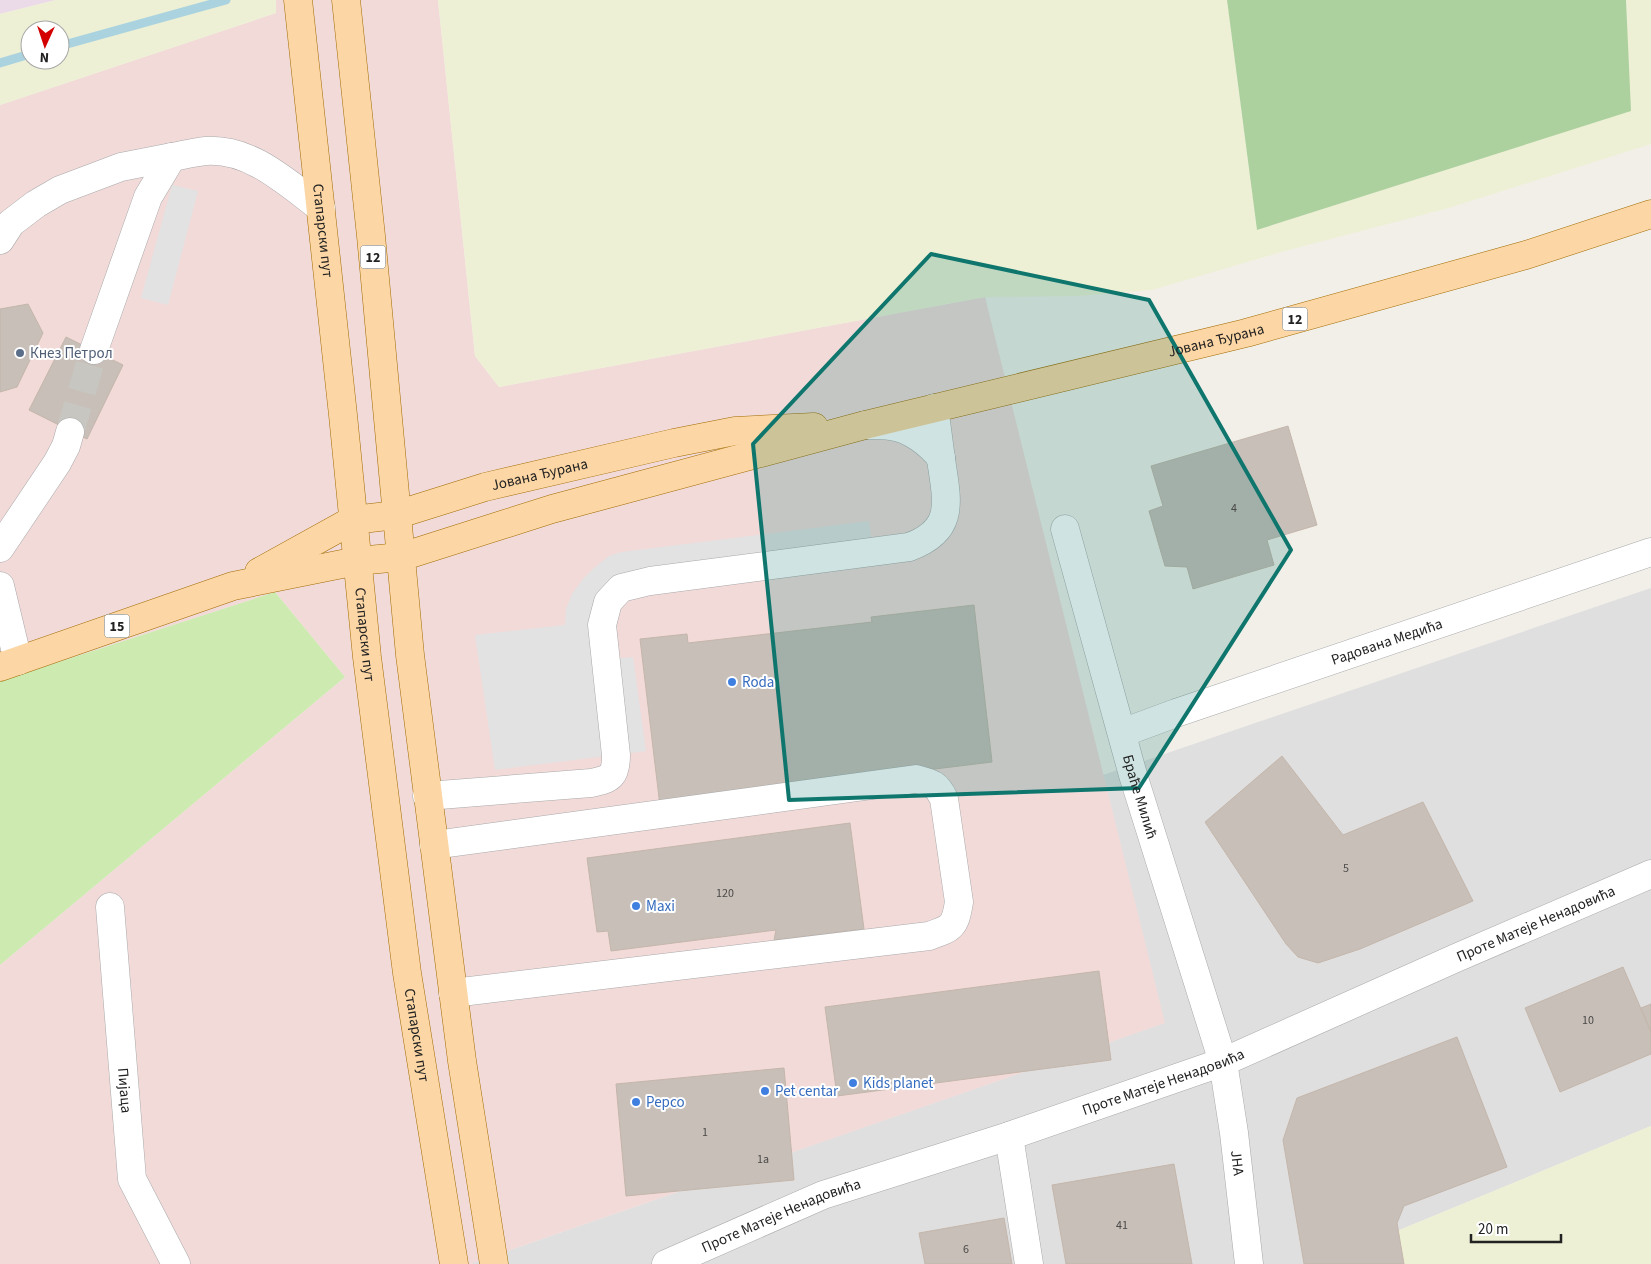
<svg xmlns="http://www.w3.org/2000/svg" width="1651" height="1264" viewBox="0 0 1651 1264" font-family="'Source Sans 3',sans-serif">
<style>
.residential{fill:#e0dfdf}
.commercial{fill:#f2dad9}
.industrial{fill:#ebdbe8}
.farmland{fill:#eef0d5;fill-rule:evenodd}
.grass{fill:#cdebb0}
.forest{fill:#add19e}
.parking{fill:#e2e2e2}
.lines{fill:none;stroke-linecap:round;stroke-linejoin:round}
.stream{stroke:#aad3df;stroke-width:9}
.building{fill:#c7bfb8;stroke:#c4b6ab}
.minor-tunnel{stroke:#c8c6c1;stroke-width:28;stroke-dasharray:28 14;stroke-linecap:butt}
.minor-casing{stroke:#a9a9a9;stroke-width:29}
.major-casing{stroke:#a06b00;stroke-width:29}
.minor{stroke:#fff;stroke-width:28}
.major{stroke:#fcd6a4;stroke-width:28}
.marked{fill:#0f766e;fill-opacity:0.2;stroke:#0f766e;stroke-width:4;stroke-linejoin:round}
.service-dot{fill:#5c6f8a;stroke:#fff;stroke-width:2}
.shop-dot{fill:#3f7fe0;stroke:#fff;stroke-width:2}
.labels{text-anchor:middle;stroke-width:4;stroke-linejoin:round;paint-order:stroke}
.number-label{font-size:12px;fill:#4b4948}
.shield{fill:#fff;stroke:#646464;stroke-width:1}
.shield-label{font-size:14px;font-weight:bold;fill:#222}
.street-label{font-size:15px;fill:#222;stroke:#fff}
.service-label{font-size:15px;fill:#4e5e75;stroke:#fff;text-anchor:start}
.shop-label{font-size:15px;fill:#366cbe;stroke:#fff;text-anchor:start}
</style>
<rect width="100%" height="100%" fill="#f2efe9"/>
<path class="residential" d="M1651 588V1126L1322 1262V1264H470L1164 1023 1103 775Z"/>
<path class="commercial" d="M276 0H438L475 356 499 387 985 297 1165 1023 470 1264H0V965L345 677 275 592 0 681V105L276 13Z"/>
<path class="industrial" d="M0 0H56L0 14Z"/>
<g class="farmland">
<path d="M56 0H276V13L0 105V14ZM30 30H60V60H30Z"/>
<path d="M438 0H1227L1257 230 1630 111 1626 0H1651V144L1449 208 1285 251 1152 290 1078 296 985 297 499 387 475 356Z"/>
<path d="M1651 1126V1264H1322V1262Z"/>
</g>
<path class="grass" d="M275 592 345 677 0 965V681Z"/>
<path class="forest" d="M1227 0H1626L1631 111 1257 230Z"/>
<g class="parking">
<path d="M172 185 198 191 168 305 141 298Z"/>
<path d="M869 521 872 544 625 577 598 660 633 657 646 751 495 770 475 635 565 625 566 609 572 594 583 579 594 568 609 556 621 552Z"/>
</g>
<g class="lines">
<g class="stream">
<path d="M60 46 226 0"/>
<path d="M0 63 30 54"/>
</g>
</g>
<g class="building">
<path d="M28 304 43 333 17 387 0 392V309Z"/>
<path d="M66 337 123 365 87 439 29 410Z"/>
<path d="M1288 426 1317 525 1267 540 1274 565 1193 589 1187 567 1165 566 1149 511 1163 506 1151 466Z"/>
<path d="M974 605 992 762 894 774 660 806 640 639 687 634 688 643 872 622 871 617Z"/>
<path d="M1282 756 1343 835 1423 802 1473 901 1360 949 1318 963 1298 957 1286 944 1205 822Z"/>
<path d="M850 823 864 929 774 940 776 930 611 951 608 931 597 932 587 858Z"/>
<path d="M1623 967 1651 1032V1054L1560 1092 1525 1008Z"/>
<path d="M1099 971 1111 1060 837 1096 825 1007Z"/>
<path d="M1651 1004V1032L1641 1008Z"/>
<path d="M1457 1037 1507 1167 1404 1206 1397 1223 1404 1264H1304L1283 1140 1297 1098Z"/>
<path d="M784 1068 794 1180 626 1196 616 1084Z"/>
<path d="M1174 1164 1192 1264H1066L1052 1185Z"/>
<path d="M1004 1218 1012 1264H925L919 1233Z"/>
</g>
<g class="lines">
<path class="minor-tunnel" d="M70 432 94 350"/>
<g class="minor-casing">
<g id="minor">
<path d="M0 240 11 223 36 204 60 190 121 167 172 157"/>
<path d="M94 350 148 197 172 157C183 155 195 152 206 151 251 148 287 183 321 208"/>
<path d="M866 425C874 425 883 425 891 426 910 428 930 444 941 458"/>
<path id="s1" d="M1065 529 1133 775 1223 1062 1234 1133 1249 1264"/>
<path d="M0 548 57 463 66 446 70 432"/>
<path d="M0 586 18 661"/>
<path id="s2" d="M1122 733 1176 713 1651 552"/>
<path d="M427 796 591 783C611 779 616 776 616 755L602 625 608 602 621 588 650 581 909 547C953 531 948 505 942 466 939 446 937 427 934 408"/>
<path d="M434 845 916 779C932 783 937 784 944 799L959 902C955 927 952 928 929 936L453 993"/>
<path id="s3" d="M110 907 132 1179 176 1264"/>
<path d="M1009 1136 1029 1264"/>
<path id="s4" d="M666 1264 823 1195 1009 1136 1223 1062 1456 958 1651 874"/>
</g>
</g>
<g class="major-casing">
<g id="major">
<path id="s5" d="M298 0 343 415 367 657 407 973 454 1264"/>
<path d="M346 0 371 236 410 655 462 1061 494 1264"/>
<path id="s6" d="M259 572 353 520 396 515 485 487 674 443 735 431 814 427"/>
<path id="s7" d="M0 667 233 586 357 561 401 557 552 509 865 425 1246 333 1526 255 1651 214"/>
</g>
</g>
<use href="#minor" class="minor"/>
<use href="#major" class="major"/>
</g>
<path class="marked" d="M931 254 1149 300 1291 550 1139 788 789 800 753 444Z"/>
<circle class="service-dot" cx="20" cy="353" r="5"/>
<g class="shop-dot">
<circle cx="732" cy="682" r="5"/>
<circle cx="636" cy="906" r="5"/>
<circle cx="853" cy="1083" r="5"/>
<circle cx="765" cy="1091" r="5"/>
<circle cx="636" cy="1102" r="5"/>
</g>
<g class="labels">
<g class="number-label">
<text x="1234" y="512">4</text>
<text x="1346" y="872">5</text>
<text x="725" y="897">120</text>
<text x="1588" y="1024">10</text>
<text x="705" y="1136">1</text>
<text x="763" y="1163">1a</text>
<text x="1122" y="1229">41</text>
<text x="966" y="1253">6</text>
</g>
<g class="shield">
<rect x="360.5" y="245.5" width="25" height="23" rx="4"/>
<rect x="1282.5" y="307.5" width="25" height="23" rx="4"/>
<rect x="104.5" y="614.5" width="25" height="23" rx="4"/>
</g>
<g class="shield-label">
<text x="373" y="262">12</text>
<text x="1295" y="324">12</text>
<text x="117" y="631">15</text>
</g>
<g class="street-label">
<text dy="5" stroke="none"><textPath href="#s5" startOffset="232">Стапарски пут</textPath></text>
<text dy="5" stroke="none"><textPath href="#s7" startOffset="1261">Јована Ђурана</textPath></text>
<text dy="5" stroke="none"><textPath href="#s6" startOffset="300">Јована Ђурана</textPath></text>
<text dy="5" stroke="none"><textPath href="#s5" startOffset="638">Стапарски пут</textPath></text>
<text dy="5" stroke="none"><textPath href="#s2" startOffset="280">Радована Медића</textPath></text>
<text dy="5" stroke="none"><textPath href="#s1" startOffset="278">Браће Милић</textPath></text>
<text dy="5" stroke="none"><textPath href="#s4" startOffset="935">Проте Матеје Ненадовића</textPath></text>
<text dy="5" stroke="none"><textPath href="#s5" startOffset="1042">Стапарски пут</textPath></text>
<text dy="5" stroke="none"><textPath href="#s4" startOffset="530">Проте Матеје Ненадовића</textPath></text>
<text dy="5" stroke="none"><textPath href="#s3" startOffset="184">Пијаца</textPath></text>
<text dy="5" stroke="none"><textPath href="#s1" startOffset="658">ЈНА</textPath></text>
<text dy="5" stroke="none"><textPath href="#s4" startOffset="125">Проте Матеје Ненадовића</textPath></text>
</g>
<g class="service-label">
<text x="30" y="358">Кнез Петрол</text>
</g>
<g class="shop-label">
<text x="742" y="687">Roda</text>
<text x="646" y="911">Maxi</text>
<text x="863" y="1088">Kids planet</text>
<text x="775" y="1096">Pet centar</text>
<text x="646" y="1107">Pepco</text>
</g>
</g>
<g transform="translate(45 45) rotate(183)"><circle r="24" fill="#ffffff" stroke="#a7a7a7"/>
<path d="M0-4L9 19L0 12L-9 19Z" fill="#d40000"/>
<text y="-8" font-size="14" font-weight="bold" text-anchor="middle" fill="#222222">N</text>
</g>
<path d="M1471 1234v8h90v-8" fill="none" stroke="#222222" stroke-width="2.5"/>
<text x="1478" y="1234" font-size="15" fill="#222222" stroke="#ffffff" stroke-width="4" paint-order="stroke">20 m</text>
</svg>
